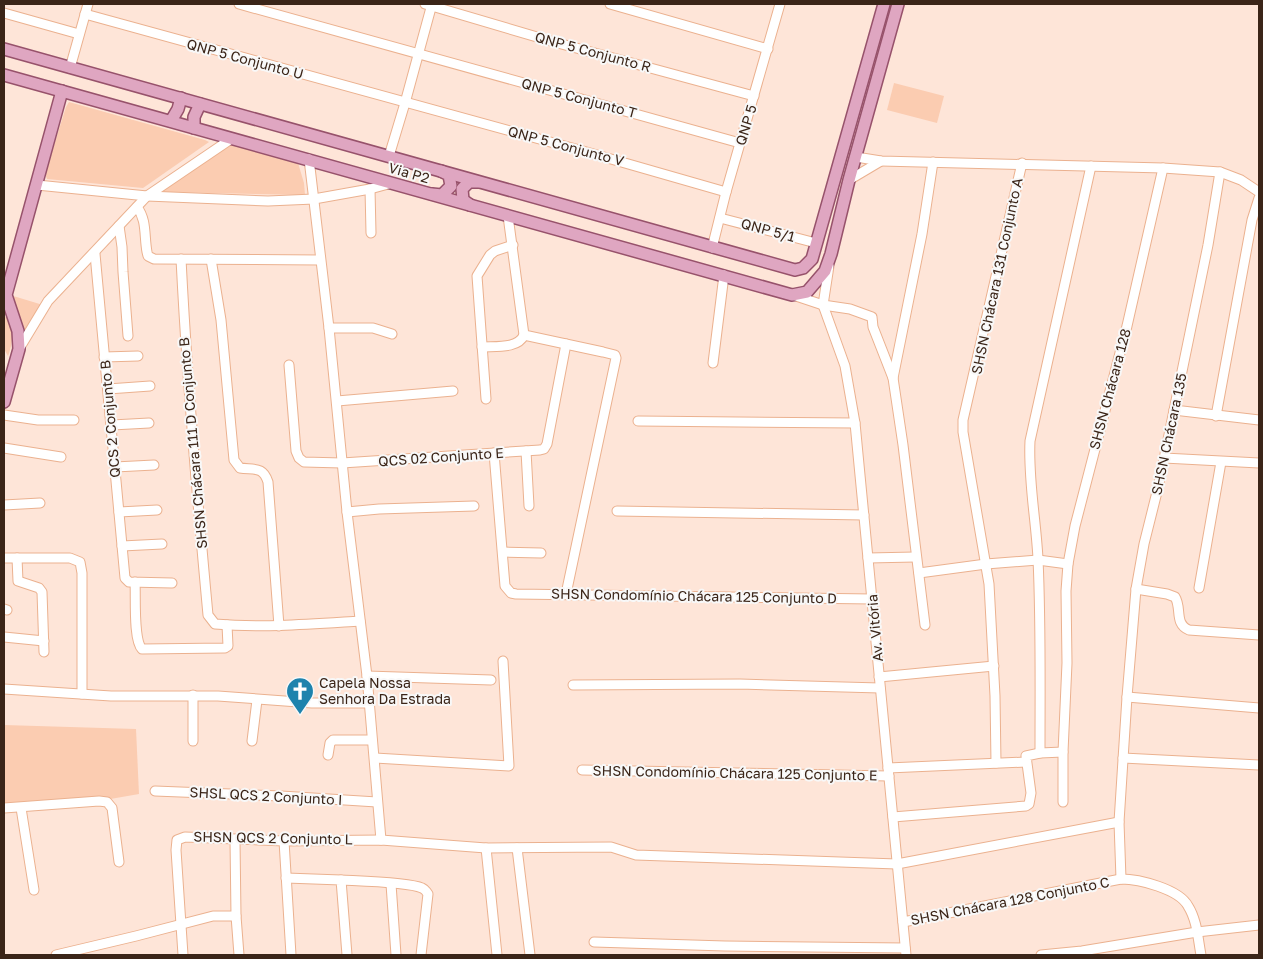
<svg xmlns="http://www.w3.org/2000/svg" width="1263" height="959" viewBox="0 0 1263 959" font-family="'Golos Text',sans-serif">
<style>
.green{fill:#fbccb1}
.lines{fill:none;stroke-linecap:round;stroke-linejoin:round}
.minor-casing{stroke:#ebb18f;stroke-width:11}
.major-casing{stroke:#97526b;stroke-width:14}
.minor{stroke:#fff;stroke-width:9}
.major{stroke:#dfa6c1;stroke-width:11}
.labels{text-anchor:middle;stroke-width:4;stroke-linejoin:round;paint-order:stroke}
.street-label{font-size:14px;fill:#3b2518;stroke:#f8f8f8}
.poi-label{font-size:14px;fill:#3b2518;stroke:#f8f8f8;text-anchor:start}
</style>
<rect width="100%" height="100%" fill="#fee5d8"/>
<g class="green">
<path d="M894 83 944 96 937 123 887 110Z"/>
<path d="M69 102 205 140 209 142 143 188 47 179 45 174 66 107Z"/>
<path d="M228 143 298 163 304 183 305 195 163 192 162 189Z"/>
<path d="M10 295 43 305 21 336Z"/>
<path d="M4 317H6C14 329 13 344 8 356L4 349Z"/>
<path d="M4 725 136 729 139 794 99 801 4 808Z"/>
</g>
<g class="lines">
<g class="minor-casing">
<g id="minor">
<path d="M239 4 740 143"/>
<path d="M425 4 554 42 754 96"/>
<path d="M610 4 768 49"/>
<path d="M4 13 79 34"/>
<path d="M85 14 583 151 726 192"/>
<path d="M70 68 88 4"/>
<path d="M389 156 405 103 432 4"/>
<path d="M856 157 881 161 1163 168 1220 172 1241 180 1259 192"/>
<path d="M309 159 329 328 347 512 367 676 381 840"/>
<path d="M849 180 881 161"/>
<path d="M37 185 147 196 268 201 314 199 370 189 392 183"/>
<path d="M370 189 371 233"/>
<path d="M137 207C147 220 144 236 147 252L148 256 154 259 320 260"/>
<path d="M508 216 524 335"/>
<path d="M720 218 816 243"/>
<path d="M119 226 122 247 123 272 128 336"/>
<path d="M712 248 726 192 780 4"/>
<path d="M95 254 125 578 129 582 172 583"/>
<path d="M181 259C187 378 197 497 208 615L215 624C264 628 312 624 360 621"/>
<path d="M211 259 221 320 234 460 240 468C254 470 263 466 268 482L279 626"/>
<path d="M829 266 823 305 845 366 855 423 906 955"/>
<path d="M793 295 823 305 850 309 872 317 873 327 893 378 903 445 925 625"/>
<path d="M329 328H373L392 334"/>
<path d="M482 347C495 346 518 349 524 335L603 352 615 355 616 358 566 594"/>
<path d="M19 349 48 301 147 196 231 139"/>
<path d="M104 357 138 356"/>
<path d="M713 363 724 275"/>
<path d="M289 365 296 451 299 458 304 462 342 463 540 450 544 449 547 444 566 344"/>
<path d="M893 378 922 234 933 162"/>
<path d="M108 389 150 386"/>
<path d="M486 399 477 276 490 255 495 251 513 245"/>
<path d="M337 401 453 391"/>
<path d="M1174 410 1259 420"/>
<path d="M4 415 38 420H74"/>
<path d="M1216 416 1252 220 1259 198"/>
<path d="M638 421 855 423"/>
<path d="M112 425 149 423"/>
<path d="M4 448 61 457"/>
<path d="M526 451 529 506"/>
<path d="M494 453 505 586 511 593 516 594 872 599"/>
<path d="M1164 458 1259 463"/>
<path d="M115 467 154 465"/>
<path d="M4 505 40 503"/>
<path d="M617 511 864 515"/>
<path d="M119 512 157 510"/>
<path d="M347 512 379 509 474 506"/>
<path d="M122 546 162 544"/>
<path d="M503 552 541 553"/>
<path d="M4 558H70L80 562 82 573V694"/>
<path d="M17 558 18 581 39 588 42 592 44 652"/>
<path d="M868 558 915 557"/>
<path d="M919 573 986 564 1038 560 1068 564"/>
<path d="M135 582C136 596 133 640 142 649L225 648 228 646 227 625"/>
<path d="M1199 588 1221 462"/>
<path d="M1136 589 1167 594 1175 597C1182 608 1174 624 1189 630L1259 635"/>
<path d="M4 609 7 610"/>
<path d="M4 637 44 641"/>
<path d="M367 676 491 680"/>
<path d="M879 677 994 666"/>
<path d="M573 685 740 684 880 688"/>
<path d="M4 689 111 696H218L312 703H369"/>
<path d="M1127 697 1259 708"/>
<path d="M193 741V695"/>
<path d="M252 741 257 700"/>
<path d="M1040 753C1040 688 1041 623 1038 559 1036 519 1028 480 1030 441L1091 166"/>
<path d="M328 755 330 743 333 740H372"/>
<path d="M375 758 509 766 503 661"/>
<path d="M1123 758 1259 765"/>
<path d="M996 763 995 696 989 584 963 432V420L1022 163"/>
<path d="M888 768 1026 762"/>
<path d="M582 770 889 776"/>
<path d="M155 791 281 796 377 802"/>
<path d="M1063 802V752L1067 663 1066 591 1068 564 1075 526 1127 326 1163 168"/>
<path d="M4 808 99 801 107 802 112 808 119 862"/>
<path d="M21 808 34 890"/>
<path d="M893 817 1026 806 1029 804 1031 793 1026 756 1040 753 1063 752"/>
<path d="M235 840 236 916 239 955"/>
<path d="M284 841 291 955"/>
<path d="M486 848 497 955"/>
<path d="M517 848 530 955"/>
<path d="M286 878 341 880 347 955"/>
<path d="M1121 879 1119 822 1127 697 1136 589 1144 544 1158 488 1208 245 1220 172"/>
<path d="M341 880C359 881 408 882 422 888 426 890 425 890 428 894L421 955"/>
<path d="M391 884 396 955"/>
<path d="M903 922 1121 879C1139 879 1179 889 1188 906 1197 920 1198 939 1201 955"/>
<path d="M594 942 725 946 905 948"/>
<path d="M56 955 136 936 213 916H236"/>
<path d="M183 955 176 850 177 840 185 837 284 841 381 840 486 848 611 847 636 855 897 864 1119 822"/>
<path d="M1041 955 1082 951 1197 932 1259 925"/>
</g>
</g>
<g class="major-casing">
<g id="major">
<path d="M4 49 795 270 803 268 812 259 884 4"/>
<path d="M4 75 792 295 807 292 825 271 831 254 849 180 898 4"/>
<path d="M171 121 178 109 181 98"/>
<path d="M194 128V117L200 104"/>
<path d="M432 194 442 195 451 186 449 175 441 171"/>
<path d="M470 205 463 200 462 189 469 182H478"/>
<path d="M4 402 19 349 18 331 6 295 62 91"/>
</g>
</g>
<use href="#minor" class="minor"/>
<use href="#major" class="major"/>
</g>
<defs>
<g id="church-pin" transform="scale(1.4375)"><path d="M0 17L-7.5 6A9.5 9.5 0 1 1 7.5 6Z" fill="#1e83ad" stroke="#f8f8f8"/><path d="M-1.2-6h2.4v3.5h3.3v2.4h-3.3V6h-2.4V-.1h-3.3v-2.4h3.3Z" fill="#fff"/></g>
</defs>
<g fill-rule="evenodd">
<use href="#church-pin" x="300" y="691"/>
</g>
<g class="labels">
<g class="street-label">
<text transform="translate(593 52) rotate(15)" y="5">QNP 5 Conjunto R</text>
<text transform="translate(245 59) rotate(15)" y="5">QNP 5 Conjunto U</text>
<text transform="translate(579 98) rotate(15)" y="5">QNP 5 Conjunto T</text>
<text transform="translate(746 125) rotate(-73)" y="5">QNP 5</text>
<text transform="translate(566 146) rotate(15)" y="5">QNP 5 Conjunto V</text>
<text transform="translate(409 173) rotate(16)" y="5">Via P2</text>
<text transform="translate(768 230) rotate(15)" y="5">QNP 5/1</text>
<text transform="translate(997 276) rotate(-78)" y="5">SHSN Chácara 131 Conjunto A</text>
<text transform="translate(1110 389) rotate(-75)" y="5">SHSN Chácara 128</text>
<text transform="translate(110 419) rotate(-95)" y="5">QCS 2 Conjunto B</text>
<text transform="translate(1169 434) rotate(-78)" y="5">SHSN Chácara 135</text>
<text transform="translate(193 443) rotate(-95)" y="5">SHSN Chácara 111 D Conjunto B</text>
<text transform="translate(441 457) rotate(-4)" y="5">QCS 02 Conjunto E</text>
<text transform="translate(694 596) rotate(1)" y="5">SHSN Condomínio Chácara 125 Conjunto D</text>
<text transform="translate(875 628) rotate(-95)" y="5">Av. Vitória</text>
<text transform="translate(735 773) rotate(1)" y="5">SHSN Condomínio Chácara 125 Conjunto E</text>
<text transform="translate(266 796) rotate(3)" y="5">SHSL QCS 2 Conjunto I</text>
<text transform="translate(273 838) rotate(1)" y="5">SHSN QCS 2 Conjunto L</text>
<text transform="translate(1010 901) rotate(-11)" y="5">SHSN Chácara 128 Conjunto C</text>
</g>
<g class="poi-label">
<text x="319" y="688">Capela Nossa<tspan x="319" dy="16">Senhora Da Estrada</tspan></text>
</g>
</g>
<rect width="1263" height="959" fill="none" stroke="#3b2518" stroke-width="10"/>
</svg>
